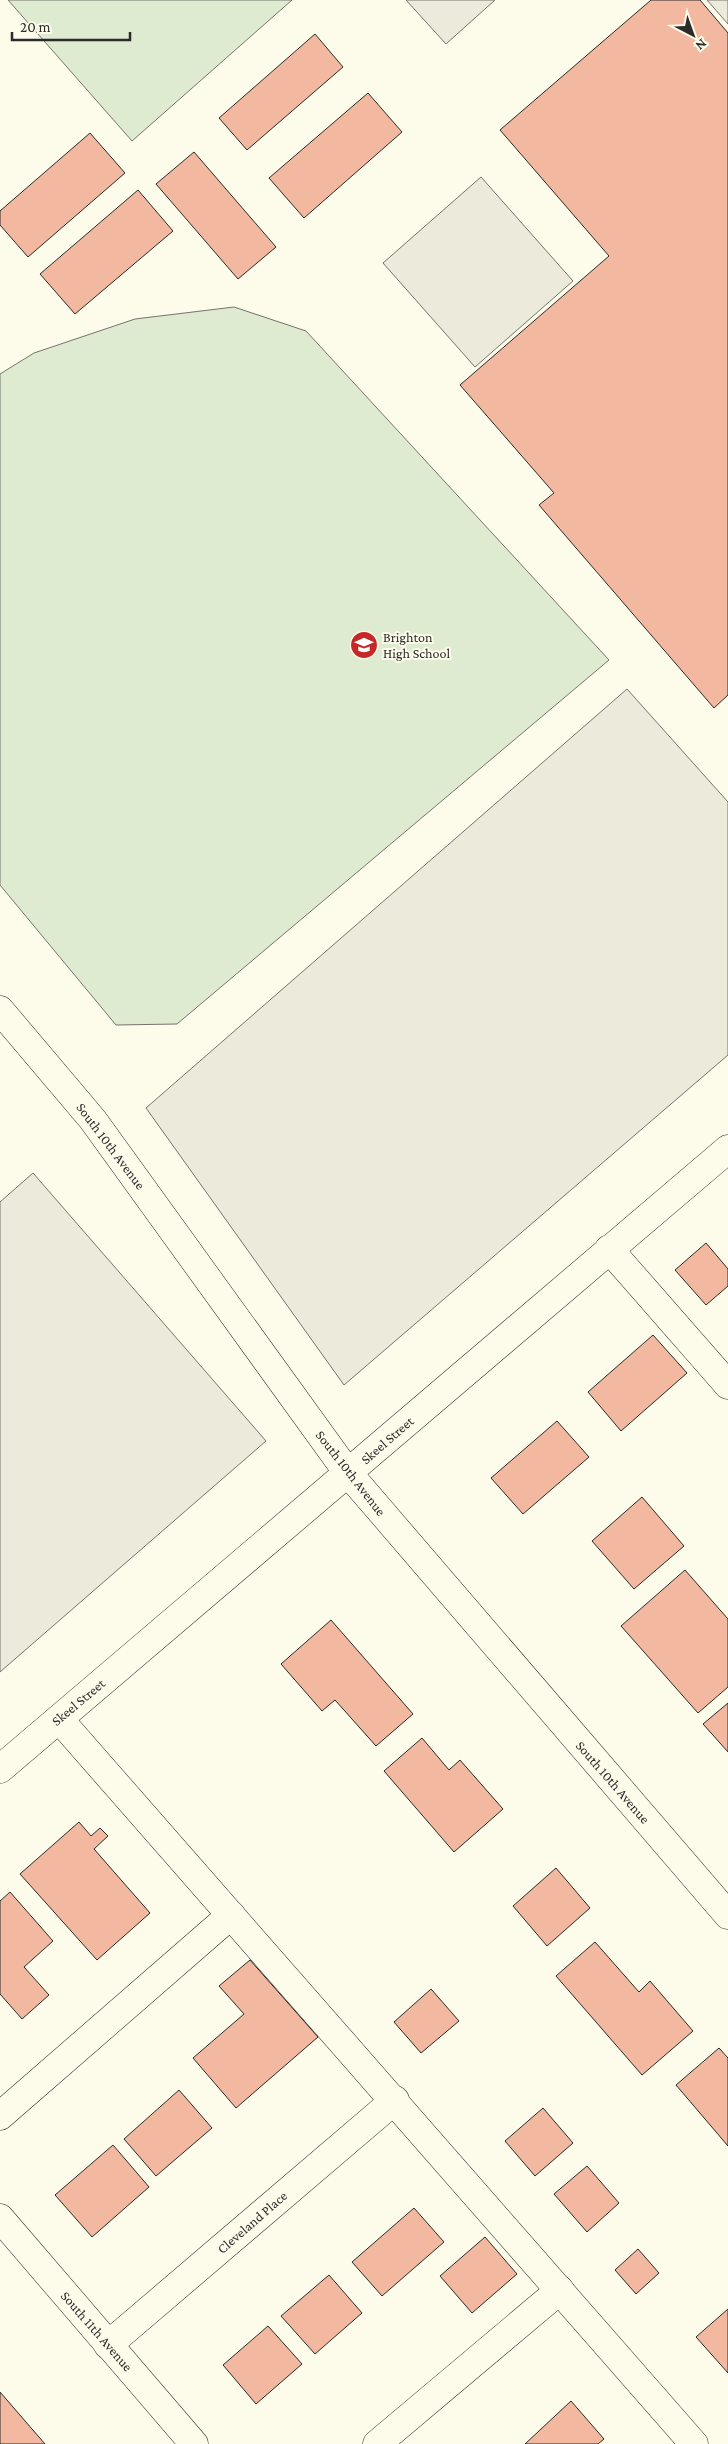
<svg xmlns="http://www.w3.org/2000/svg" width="728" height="2444" viewBox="0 0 728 2444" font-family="'Crimson Pro',serif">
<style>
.green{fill:#deebd1;stroke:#74746e}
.parking{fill:#eceadb;stroke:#74746e}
.building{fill:#f2b8a0;stroke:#2b2b2b}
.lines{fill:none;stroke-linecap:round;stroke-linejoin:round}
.minor-casing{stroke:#2b2b2b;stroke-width:29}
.minor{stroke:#fdfbea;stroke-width:28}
.labels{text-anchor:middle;stroke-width:4;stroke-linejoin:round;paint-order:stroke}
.poi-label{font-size:14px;fill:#2b2b2b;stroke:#fdfbea;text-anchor:start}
.street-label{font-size:14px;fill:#2b2b2b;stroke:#fdfbea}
</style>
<rect width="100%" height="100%" fill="#fdfbea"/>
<g class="green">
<path d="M8 0H292L132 141Z"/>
<path d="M234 307 306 331 609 660 177 1024 116 1025 0 885V374L34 353 135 319Z"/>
</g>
<g class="parking">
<path d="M406 0H495L446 44Z"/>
<path d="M707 0H728V24Z"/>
<path d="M481 177 573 281 475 367 383 263Z"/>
<path d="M627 689 728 802V1055L344 1385 146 1108Z"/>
<path d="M33 1173 266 1441 0 1672V1202Z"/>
</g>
<g class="building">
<path d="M651 0H700L728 33V695L714 708 539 505 554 493 460 385 609 256 500 130Z"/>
<path d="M315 34 343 67 247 150 219 118Z"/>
<path d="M368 93 402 132 304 218 269 178Z"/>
<path d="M90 133 125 173 28 257 0 225V211Z"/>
<path d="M194 152 276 247 238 279 156 184Z"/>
<path d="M138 190 173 231 75 314 40 274Z"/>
<path d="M706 1243 728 1269V1286L706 1305 675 1270Z"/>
<path d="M653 1335 687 1373 621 1431 588 1392Z"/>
<path d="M557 1421 589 1457 523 1514 491 1478Z"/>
<path d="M642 1497 684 1546 634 1589 592 1541Z"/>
<path d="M685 1570 728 1619V1687L698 1713 621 1626Z"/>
<path d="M331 1620 413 1714 376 1746 335 1700 322 1711 281 1664Z"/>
<path d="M728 1703V1752L703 1724Z"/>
<path d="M422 1738 449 1770 460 1760 503 1809 454 1852 384 1771Z"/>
<path d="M79 1822 91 1836 100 1828 108 1836 94 1849 150 1913 97 1960 20 1874Z"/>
<path d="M556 1868 590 1908 547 1946 513 1906Z"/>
<path d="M10 1892 53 1941 24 1967 49 1995 22 2019 0 1994V1901Z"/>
<path d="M595 1942 639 1992 650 1981 693 2031 642 2075 556 1976Z"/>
<path d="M250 1960 318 2037 236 2108 193 2058 244 2014 219 1986Z"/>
<path d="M431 1989 459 2021 421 2053 394 2022Z"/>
<path d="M719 2048 728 2058V2146L676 2085Z"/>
<path d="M179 2090 212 2128 156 2176 124 2139Z"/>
<path d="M543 2108 573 2143 535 2176 505 2141Z"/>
<path d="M113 2145 149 2187 92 2237 55 2195Z"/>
<path d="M587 2166 619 2203 587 2232 554 2194Z"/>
<path d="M414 2208 444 2242 382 2296 352 2262Z"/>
<path d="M485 2237 517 2274 472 2313 440 2276Z"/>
<path d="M638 2249 659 2273 636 2294 615 2270Z"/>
<path d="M329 2275 362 2313 315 2354 281 2316Z"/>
<path d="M728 2309V2373L696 2337Z"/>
<path d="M268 2326 302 2364 256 2404 223 2365Z"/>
<path d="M0 2392 45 2444H0Z"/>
<path d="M571 2401 604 2439 598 2444H525Z"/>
</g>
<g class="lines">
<g class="minor-casing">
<g id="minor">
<path d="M0 1010 93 1120 348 1473 728 1915"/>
<path d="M609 1249 728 1385"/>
<path d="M59 1719 694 2444"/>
<path d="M0 1769 728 1149"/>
<path d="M0 2116 231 1915"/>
<path d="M0 2218 194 2444"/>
<path d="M108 2345 395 2100"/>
<path d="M377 2444 560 2290"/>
</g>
</g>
<use href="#minor" class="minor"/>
</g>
<defs>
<g id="school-disc" transform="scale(1.4375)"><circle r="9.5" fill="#c62828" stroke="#fdfbea"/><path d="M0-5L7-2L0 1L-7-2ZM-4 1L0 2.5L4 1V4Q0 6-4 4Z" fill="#fff"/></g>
</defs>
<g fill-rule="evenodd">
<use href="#school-disc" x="364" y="645"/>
</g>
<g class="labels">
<g class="poi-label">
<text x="383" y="642">Brighton<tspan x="383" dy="16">High School</tspan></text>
</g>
<g class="street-label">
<text transform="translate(111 1146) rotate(53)" y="5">South 10th Avenue</text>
<text transform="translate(387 1440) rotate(-41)" y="5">Skeel Street</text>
<text transform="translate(351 1473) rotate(52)" y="5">South 10th Avenue</text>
<text transform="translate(78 1702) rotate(-40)" y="5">Skeel Street</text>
<text transform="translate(613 1782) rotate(49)" y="5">South 10th Avenue</text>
<text transform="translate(252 2222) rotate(-41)" y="5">Cleveland Place</text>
<text transform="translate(97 2331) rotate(49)" y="5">South 11th Avenue</text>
</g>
</g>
<g transform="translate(693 35) rotate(139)" stroke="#fdfbea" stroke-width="4" paint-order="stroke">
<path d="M0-4L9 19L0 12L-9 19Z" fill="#2b2b2b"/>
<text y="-8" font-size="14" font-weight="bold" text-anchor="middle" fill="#2b2b2b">N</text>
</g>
<path d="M12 32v8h118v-8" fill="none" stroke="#2b2b2b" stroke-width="2.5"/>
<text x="20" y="32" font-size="15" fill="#2b2b2b" stroke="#fdfbea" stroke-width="4" paint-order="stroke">20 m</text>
</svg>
